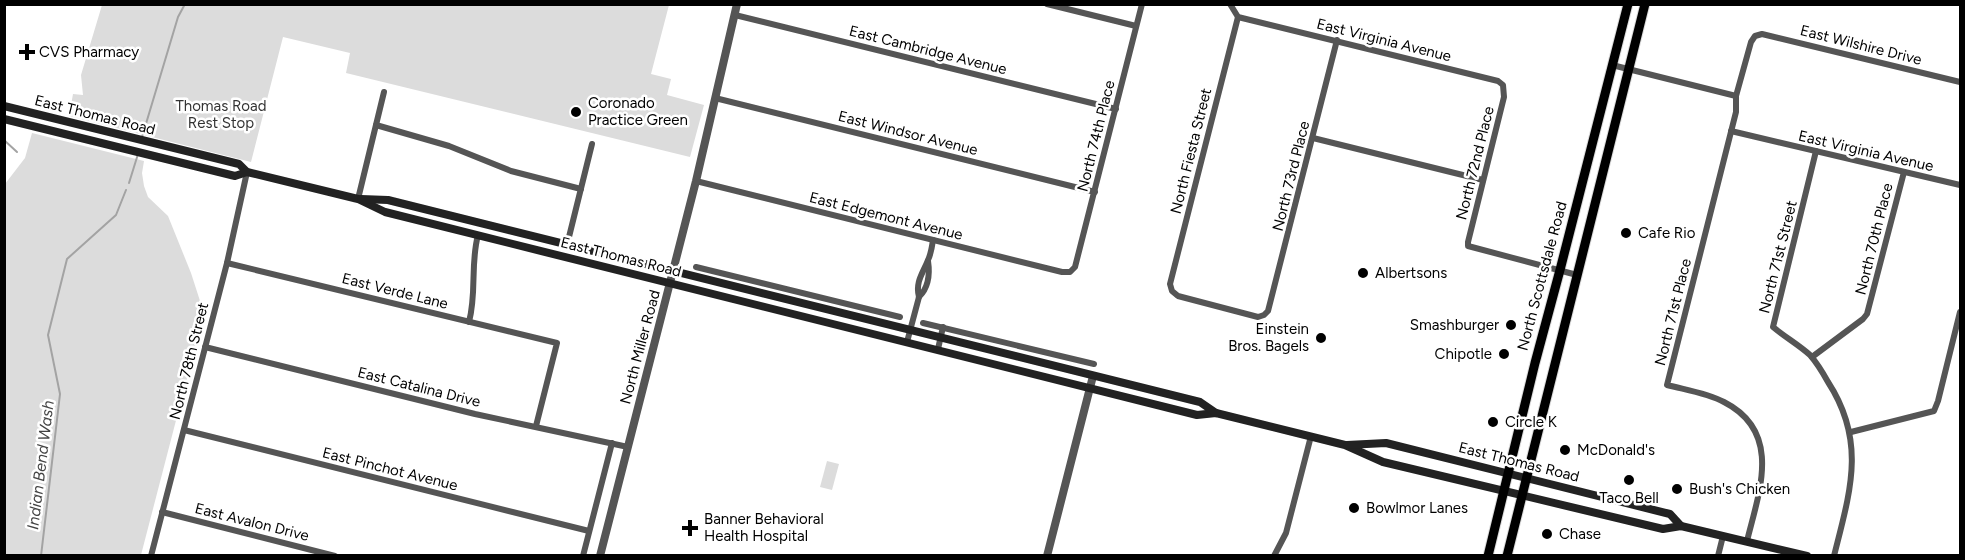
<svg xmlns="http://www.w3.org/2000/svg" width="1965" height="560" viewBox="0 0 1965 560" font-family="Figtree,sans-serif">
<style>
.green{fill:#dcdcdc}
.lines{fill:none;stroke-linecap:round;stroke-linejoin:round}
.stream{stroke:#a3a3a3;stroke-width:2}
.primary-casing{stroke:#dbdbdb;stroke-width:11}
.minor{stroke:#555;stroke-width:6}
.tertiary{stroke:#555;stroke-width:8}
.secondary{stroke:#222;stroke-width:8}
.primary{stroke:#000;stroke-width:9}
.poi-dot{fill:#000;stroke:#fff;stroke-width:2}
.labels{text-anchor:middle;stroke-width:5;stroke-linejoin:round;paint-order:stroke}
.street-label{font-size:15px;fill:#000;stroke:#fff}
.poi-label{font-size:15px;fill:#000;stroke:#fff;text-anchor:start}
.park-label{font-size:15px;fill:#333;stroke:#fff}
.water-label{font-size:16px;font-style:italic;fill:#444;stroke:#fff}
</style>
<rect width="100%" height="100%" fill="#fff"/>
<g class="green">
<path d="M102 5H669L651 74 671 79 667 95 704 105 690 157 346 73 350 53 283 37 251 162 69 116 73 94 83 95 81 75Z"/>
<path d="M32 133 144 161 142 173 144 186 148 197 168 216 191 273 201 304 199 332 141 555H5V184L25 158Z"/>
<path d="M827 461 839 464 832 490 820 487Z"/>
</g>
<g class="lines">
<g class="stream">
<path d="M142 137 178 17 185 4"/>
<path d="M4 140 17 152"/>
<path d="M129 183 138 154"/>
<path d="M41 556 60 394 48 335 67 259 116 215 126 190"/>
</g>
<g class="primary-casing">
<g id="primary">
<path d="M1488 556 1535 363 1560 270 1628 4"/>
<path d="M1507 556 1645 4"/>
</g>
</g>
<g class="minor">
<path d="M1047 4 1136 26"/>
<path d="M1230 4 1238 17 1498 81 1503 85 1504 97 1468 242V246L1577 275"/>
<path d="M735 15 1116 109"/>
<path d="M1238 17 1170 284 1172 291 1178 296 1258 317 1264 315 1268 311 1337 40"/>
<path d="M1612 65 1736 96"/>
<path d="M715 98 1095 192"/>
<path d="M376 125 449 146 511 171 581 189"/>
<path d="M1731 131 1960 185"/>
<path d="M1313 138 1483 180"/>
<path d="M1816 151 1773 327C1785 337 1799 345 1810 355 1817 363 1823 373 1828 382 1867 442 1850 492 1834 556"/>
<path d="M696 181 1062 272H1070L1075 267 1142 4"/>
<path d="M358 199 384 92"/>
<path d="M567 245 592 144"/>
<path d="M227 263 557 343 536 426"/>
<path d="M696 267 900 317"/>
<path d="M919 297C928 288 930 274 928 261"/>
<path d="M469 322C477 292 470 265 478 235"/>
<path d="M923 323 1094 364"/>
<path d="M907 342 919 297C915 282 923 273 928 260 931 254 932 247 933 240"/>
<path d="M205 347 475 414 628 447"/>
<path d="M938 349 943 327"/>
<path d="M1812 357 1863 319 1867 314 1904 172"/>
<path d="M184 430 589 531"/>
<path d="M1851 432 1934 411 1938 401 1960 312"/>
<path d="M162 512 335 556"/>
<path d="M1747 541C1759 492 1783 432 1724 402 1707 393 1686 390 1667 385L1736 112V96L1751 42 1755 36 1762 34 1960 82"/>
<path d="M151 556 227 263 247 172"/>
<path d="M583 556 612 443"/>
<path d="M1274 556 1286 533 1311 436"/>
<path d="M1718 556 1723 536"/>
</g>
<g class="tertiary">
<path d="M600 556 696 181 737 4"/>
<path d="M1047 556 1093 376"/>
</g>
<g class="secondary">
<path d="M4 106 239 164 247 172 358 199 385 212 1197 415 1216 413 1345 445 1383 462 1663 529 1681 526 1807 556"/>
<path d="M4 119 235 176 247 172"/>
<path d="M361 199 388 200 1200 402 1216 413"/>
<path d="M1347 445 1386 443 1670 514 1681 526"/>
</g>
<use href="#primary" class="primary"/>
</g>
<g class="poi-dot">
<path d="M24 43h6v6h6v6h-6v6h-6v-6h-6v-6h6z"/>
<circle cx="576" cy="112" r="6"/>
<circle cx="1626" cy="233" r="6"/>
<circle cx="1363" cy="273" r="6"/>
<circle cx="1511" cy="325" r="6"/>
<circle cx="1321" cy="338" r="6"/>
<circle cx="1504" cy="354" r="6"/>
<circle cx="1493" cy="422" r="6"/>
<circle cx="1565" cy="450" r="6"/>
<circle cx="1629" cy="480" r="6"/>
<circle cx="1677" cy="489" r="6"/>
<circle cx="1354" cy="508" r="6"/>
<path d="M687 519h6v6h6v6h-6v6h-6v-6h-6v-6h6z"/>
<circle cx="1547" cy="534" r="6"/>
</g>
<g class="labels">
<g class="street-label">
<text transform="translate(1384 40) rotate(14)" y="5">East Virginia Avenue</text>
<text transform="translate(1861 45) rotate(14)" y="5">East Wilshire Drive</text>
<text transform="translate(928 50) rotate(14)" y="5">East Cambridge Avenue</text>
<text transform="translate(95 115) rotate(14)" y="5">East Thomas Road</text>
<text transform="translate(908 133) rotate(14)" y="5">East Windsor Avenue</text>
<text transform="translate(1096 136) rotate(-76)" y="5">North 74th Place</text>
<text transform="translate(1191 151) rotate(-76)" y="5">North Fiesta Street</text>
<text transform="translate(1866 151) rotate(13)" y="5">East Virginia Avenue</text>
<text transform="translate(1475 163) rotate(-76)" y="5">North 72nd Place</text>
<text transform="translate(1291 176) rotate(-76)" y="5">North 73rd Place</text>
<text transform="translate(886 216) rotate(14)" y="5">East Edgemont Avenue</text>
<text transform="translate(1874 239) rotate(-76)" y="5">North 70th Place</text>
<text transform="translate(621 257) rotate(14)" y="5">East Thomas Road</text>
<text transform="translate(1778 257) rotate(-76)" y="5">North 71st Street</text>
<text transform="translate(1542 276) rotate(-75)" y="5">North Scottsdale Road</text>
<text transform="translate(395 291) rotate(14)" y="5">East Verde Lane</text>
<text transform="translate(1673 312) rotate(-76)" y="5">North 71st Place</text>
<text transform="translate(640 347) rotate(-75)" y="5">North Miller Road</text>
<text transform="translate(189 361) rotate(-76)" y="5">North 78th Street</text>
<text transform="translate(419 387) rotate(14)" y="5">East Catalina Drive</text>
<text transform="translate(1519 462) rotate(14)" y="5">East Thomas Road</text>
<text transform="translate(390 469) rotate(14)" y="5">East Pinchot Avenue</text>
<text transform="translate(252 522) rotate(14)" y="5">East Avalon Drive</text>
</g>
<g class="poi-label">
<text x="39" y="57">CVS Pharmacy</text>
<text x="588" y="108">Coronado<tspan x="588" dy="17">Practice Green</tspan></text>
<text x="1638" y="238">Cafe Rio</text>
<text x="1375" y="278">Albertsons</text>
<text x="1499" y="330" text-anchor="end">Smashburger</text>
<text x="1309" y="334" text-anchor="end">Einstein<tspan x="1309" dy="17">Bros. Bagels</tspan></text>
<text x="1492" y="359" text-anchor="end">Chipotle</text>
<text x="1505" y="427">Circle K</text>
<text x="1577" y="455">McDonald's</text>
<text x="1689" y="494">Bush's Chicken</text>
<text x="1629" y="503" text-anchor="middle">Taco Bell</text>
<text x="1366" y="513">Bowlmor Lanes</text>
<text x="704" y="524">Banner Behavioral<tspan x="704" dy="17">Health Hospital</tspan></text>
<text x="1559" y="539">Chase</text>
</g>
<g class="park-label">
<text x="221" y="111">Thomas Road<tspan x="221" dy="17">Rest Stop</tspan></text>
</g>
<g class="water-label">
<text transform="translate(40 465) rotate(-83)" y="6">Indian Bend Wash</text>
</g>
</g>
<rect width="1965" height="560" fill="none" stroke="#000000" stroke-width="12"/>
</svg>
